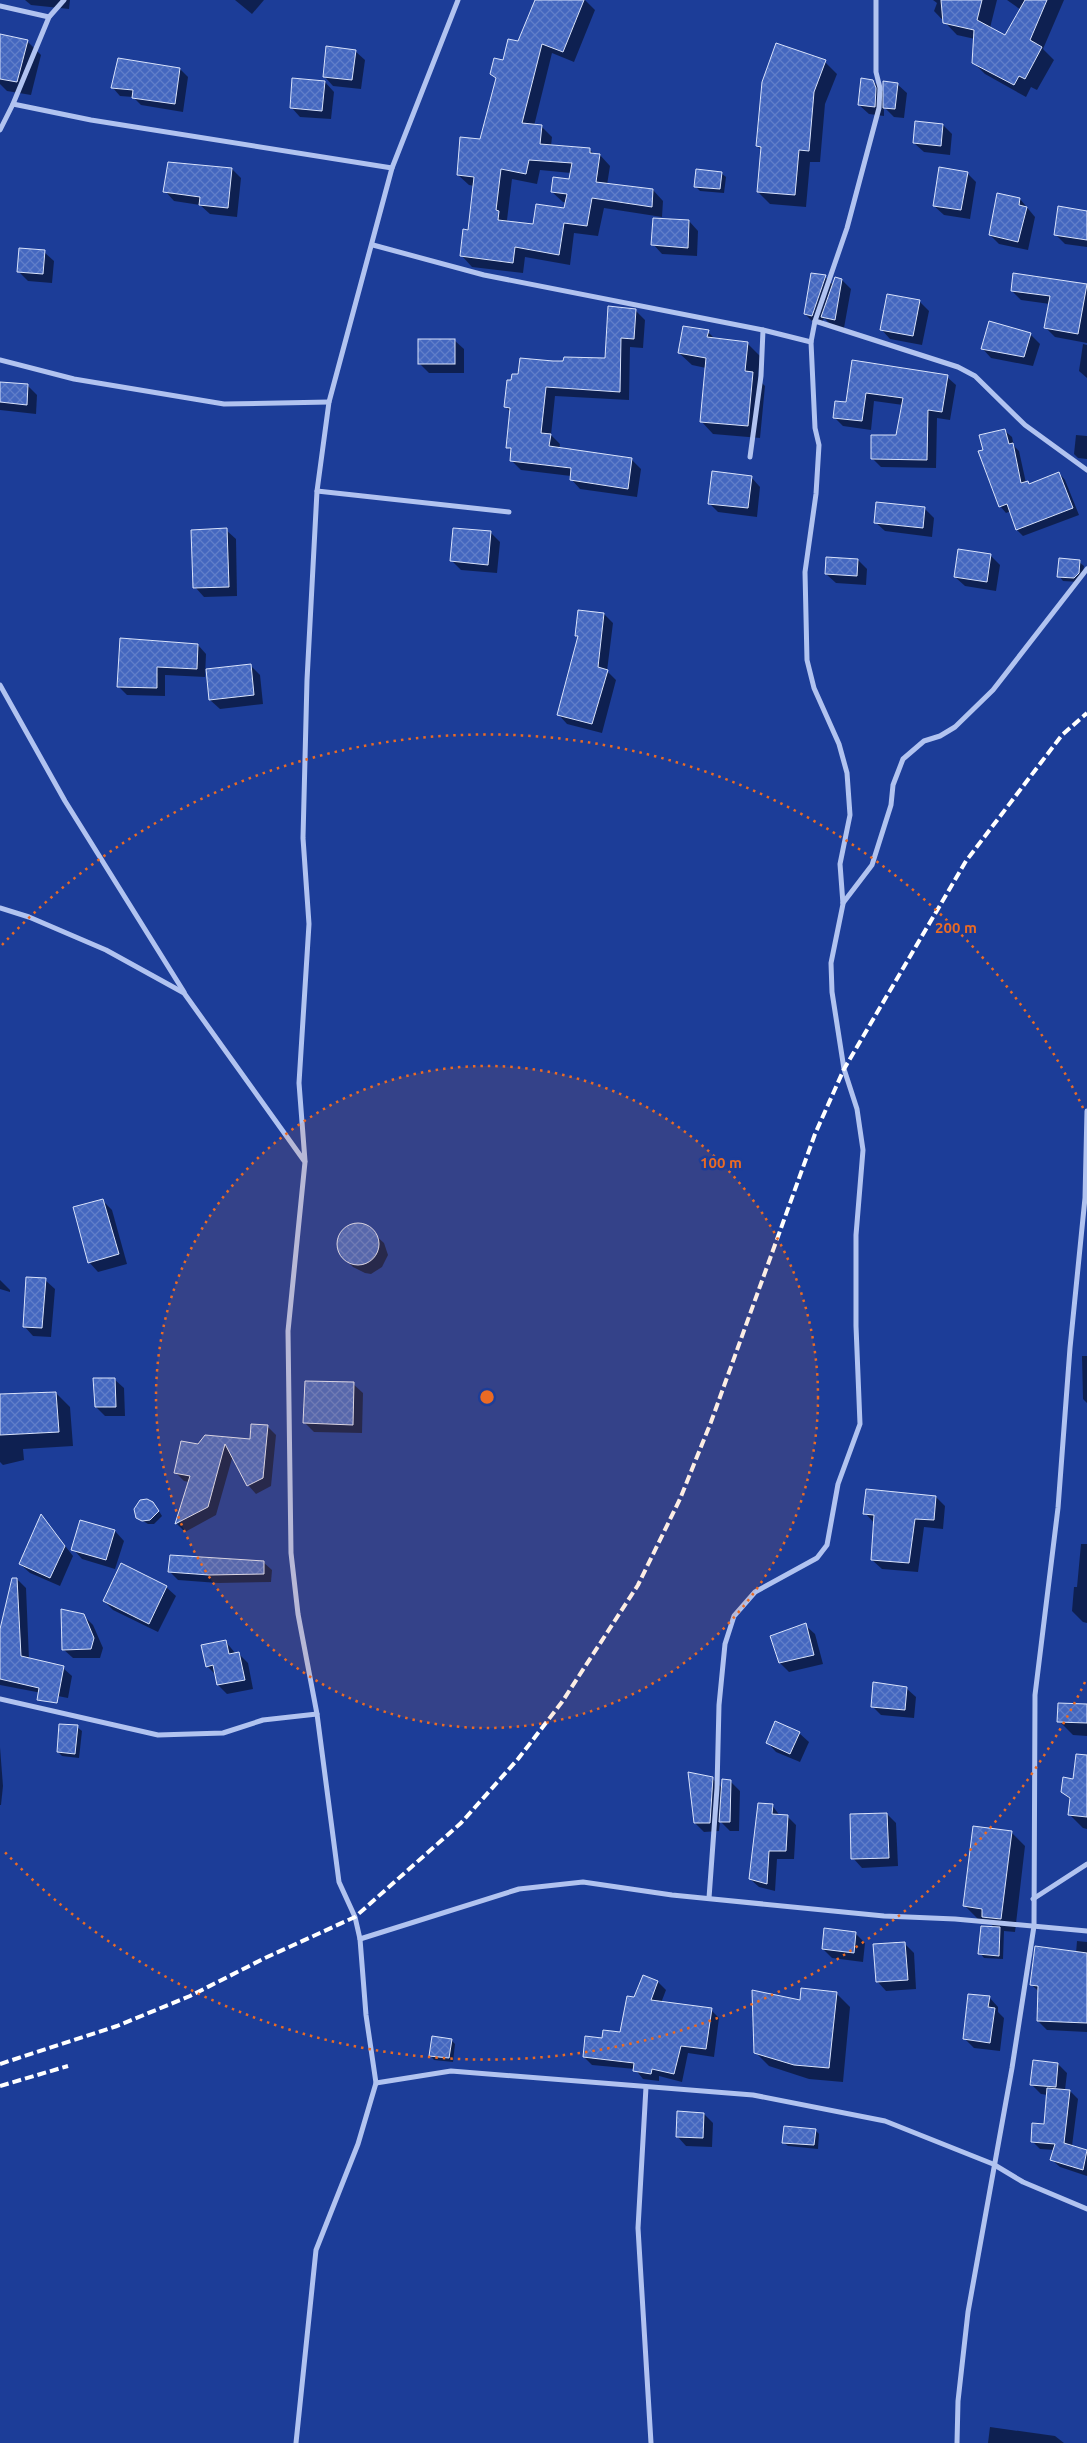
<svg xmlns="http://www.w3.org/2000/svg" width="1087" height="2443" viewBox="0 0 1087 2443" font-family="Ubuntu,sans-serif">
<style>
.shadow{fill:#0007;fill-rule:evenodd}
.building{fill:url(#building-cross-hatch);stroke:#d8e2fb;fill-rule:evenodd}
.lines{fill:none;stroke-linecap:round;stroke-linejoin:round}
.street{stroke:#b1c3f0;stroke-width:5}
.rail{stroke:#fff;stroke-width:4;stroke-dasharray:9 4;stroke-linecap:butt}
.ring{fill:none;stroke:#ea6a24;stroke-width:2.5;stroke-dasharray:2.5 5}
.centre{fill:#ea6a24;stroke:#1c3d98;stroke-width:2.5}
.ring-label{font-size:15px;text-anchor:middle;font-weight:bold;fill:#ea6a24;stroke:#1c3d98;stroke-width:5;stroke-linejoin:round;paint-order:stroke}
</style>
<defs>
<pattern id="building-cross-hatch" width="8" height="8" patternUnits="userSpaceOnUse" patternTransform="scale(1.25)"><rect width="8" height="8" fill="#4467bf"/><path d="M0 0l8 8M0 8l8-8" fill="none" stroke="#607ec9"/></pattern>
</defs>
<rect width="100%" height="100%" fill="#1c3d98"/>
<g class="shadow">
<path d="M25 0H70L69 9 31 5Z"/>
<path d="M235 0H264L252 14Z"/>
<path d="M537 0H585L595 10 574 62 552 53 534 126 542 127 552 137 551 146 589 149 595 155H600L610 166 607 185 653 190 663 201 662 217 604 208 598 236 574 233 570 265 525 257 523 273 472 267 462 256 469 231 474 186 469 185 458 175 481 140 497 79 491 74 519 43ZM540 170 571 173 570 180 552 192 563 202 567 203 565 210 535 225 510 223 507 220 512 179 537 184Z"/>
<path d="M933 0H997L990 28 1006 37 1021 10 1007 0H1064L1043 49 1054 60 1037 90 1031 87 1026 97 985 74 973 62 975 39 957 35 934 11 937 3Z"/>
<path d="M0 36 27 41 41 55 31 95 7 91 0 84Z"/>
<path d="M355 51 365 60 361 89 333 86 324 76Z"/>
<path d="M825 62 837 74 825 104 820 162H810L806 207 770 204 758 192 762 151 757 146Z"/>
<path d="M180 69 188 77 183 112 141 105 133 97 120 96 113 88Z"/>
<path d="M873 81 884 92 897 84 907 93 904 118 894 117 884 107V116L869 114 859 105Z"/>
<path d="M325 82 334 92 331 119 300 117 291 107Z"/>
<path d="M943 125 952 134 950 155 924 152 914 143Z"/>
<path d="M232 169 241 178 237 217 210 214 200 205 174 201 165 191Z"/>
<path d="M721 173 726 177 724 193 700 191 696 187Z"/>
<path d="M967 173 976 182 970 219 944 215 934 206Z"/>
<path d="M1020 199 1035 217 1028 250 999 244 990 235Z"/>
<path d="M1087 212V247L1065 244 1055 234Z"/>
<path d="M689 221 698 231 697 256 662 254 653 244Z"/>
<path d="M44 252 54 261 52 283 28 281 18 271Z"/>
<path d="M1014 275 1087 285V343L1055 337 1045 327 1050 304 1021 300 1012 291Z"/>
<path d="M825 277 833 285 842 280 851 289 844 328 832 326 824 318 821 324 814 323 805 314Z"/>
<path d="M919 301 929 311 922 345 890 339 881 329Z"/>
<path d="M636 311 645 320 643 348 630 347 629 400 555 396 551 435 560 444 559 449 632 460 641 469 637 497 580 489 571 479V476L521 470 511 460 512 452 508 447 511 413 505 406 512 382 519 376 553 362 606 360Z"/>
<path d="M708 332 716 340 748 344 760 356 758 379 765 386 760 438 713 434 701 421 706 368 692 365 679 353Z"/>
<path d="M1030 334 1040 344 1033 366 991 358 982 348Z"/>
<path d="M454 340 464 349V373H429L419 363Z"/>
<path d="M1083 344 1087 345V378L1079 371Z"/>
<path d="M853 362 947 377 956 385 950 420 937 418 936 468 881 467 872 458 897 436 903 405 874 401 871 430 843 426 834 417 847 403Z"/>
<path d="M0 383 28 386 37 395 36 414 0 410Z"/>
<path d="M1005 431 1012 437 1014 446 1019 451 1026 483 1030 485 1059 473 1065 480 1079 515 1023 536 1017 530 1011 511 1006 513 1000 506 984 451Z"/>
<path d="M1076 435 1087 436V459L1078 458 1074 454Z"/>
<path d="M751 477 760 487 757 517 718 512 709 503Z"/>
<path d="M924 508 934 518 932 537 885 531 875 522Z"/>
<path d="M226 530 236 539 237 596 204 597 195 587Z"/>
<path d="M491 533 500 542 497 573 461 570 452 561Z"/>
<path d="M990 555 1000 565 996 591 965 586 955 577Z"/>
<path d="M858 560 867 569 866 585 836 583 826 574Z"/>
<path d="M1079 562 1084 566 1082 577 1079 582 1063 581 1059 576Z"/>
<path d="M604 614 613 623 607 671 616 680 602 733 567 724 558 714 579 638 576 636Z"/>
<path d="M198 645 206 654 205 677 165 675V696L127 695 119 687Z"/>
<path d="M250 665 260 675 263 704 220 709 210 700Z"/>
<path d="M103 1201 112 1210 127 1264 98 1272 89 1262Z"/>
<path d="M351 1225H364L384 1243 388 1255 382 1267 371 1274 365 1273 353 1267 343 1257 338 1246V1239L345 1228Z"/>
<path d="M0 1280 10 1290V1292L0 1289Z"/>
<path d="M45 1280 55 1289 51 1337 33 1336 24 1326Z"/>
<path d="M1082 1356H1087V1403L1083 1399Z"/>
<path d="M114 1379 124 1388 125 1416H105L96 1407Z"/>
<path d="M353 1384 363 1393 362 1433 314 1432 305 1423Z"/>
<path d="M56 1393 70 1407 73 1446 23 1449 24 1460 3 1465 0 1462V1395Z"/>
<path d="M268 1427 276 1435 271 1486 256 1494 248 1485 233 1455 216 1515 185 1532 177 1524 189 1482 184 1481 176 1473 198 1446 251 1440Z"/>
<path d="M936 1497 945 1506 943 1529 924 1527 918 1572 882 1569 872 1560 874 1523 865 1513Z"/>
<path d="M157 1508 162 1516 154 1524H148L137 1517Z"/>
<path d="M42 1516 73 1556 60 1586 30 1573 20 1564Z"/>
<path d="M81 1521 115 1531 124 1541 115 1569 82 1559 73 1549Z"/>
<path d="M1081 1544H1087V1623L1083 1622 1072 1611 1074 1587H1077Z"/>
<path d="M263 1562 272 1570 271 1582 218 1583 178 1580 170 1572Z"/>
<path d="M17 1579 26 1588 29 1659 63 1668 72 1676 68 1698 0 1685V1634Z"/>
<path d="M166 1587 176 1596 158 1632 113 1610 104 1601Z"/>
<path d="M83 1615 93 1625 103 1648 100 1658H73L63 1649Z"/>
<path d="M805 1625 815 1634 823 1664 789 1672 780 1663 771 1637Z"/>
<path d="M226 1642 236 1654 238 1653 248 1663 253 1689 227 1694 218 1685 216 1675 207 1666Z"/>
<path d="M906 1688 916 1697 914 1718 881 1715 872 1706Z"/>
<path d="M1087 1705V1736L1073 1735 1059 1721Z"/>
<path d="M77 1727 82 1731 79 1758 62 1756 58 1752Z"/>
<path d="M799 1733 809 1742 800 1762 776 1752 767 1742Z"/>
<path d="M0 1747 3 1786 1 1805H0Z"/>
<path d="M1087 1773V1829L1083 1828 1069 1814 1071 1800 1062 1792Z"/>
<path d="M712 1778 722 1788 730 1781 740 1791 739 1831H730L720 1821 719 1831 704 1832 695 1823Z"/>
<path d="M772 1805 780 1816H787L796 1825 794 1859H777L775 1891 759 1887 750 1879Z"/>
<path d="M887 1814 896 1823 898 1866 862 1868 853 1858Z"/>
<path d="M1011 1832 1025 1846 1015 1932 1004 1931 1003 1959 984 1958 980 1953 995 1928 987 1921 979 1920 965 1906Z"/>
<path d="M855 1933 865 1943 863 1962 832 1958 823 1949Z"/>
<path d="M1077 1941 1087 1942V2032L1047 2030 1038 2021 1039 1992 1031 1984 1076 1953Z"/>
<path d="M905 1944 914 1953 916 1989 886 1991 877 1981Z"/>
<path d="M643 1977 658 1982 666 1990 661 2003 711 2010 719 2018 714 2057 688 2053 682 2082 659 2076V2081L643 2079 635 2069 592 2065 584 2057 603 2039 621 2034Z"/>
<path d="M836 1993 850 2007 843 2082 809 2079 769 2066 755 2052 801 2001Z"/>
<path d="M989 1997 998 2007V2012L1004 2018 1000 2051 974 2048 965 2039Z"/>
<path d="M451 2040 455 2044 453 2062 434 2060 430 2055Z"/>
<path d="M1058 2064 1067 2073 1065 2090 1070 2091 1078 2099 1072 2146 1087 2151V2176L1060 2167 1052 2160 1055 2150 1040 2149 1032 2141 1045 2126 1048 2095 1041 2094 1032 2085Z"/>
<path d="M704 2114 713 2123 712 2147 686 2146 677 2136Z"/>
<path d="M815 2130 819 2134 818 2149 788 2146 783 2142Z"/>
<path d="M990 2427 1055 2436 1064 2443H988Z"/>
</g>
<g class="building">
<path d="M535 0H584L563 52 542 44 522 123 542 125 540 144 590 148V153L600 154 596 182 653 189 652 207 592 198 587 226 564 223 559 255 515 247 513 263 460 256 463 229 468 230 474 177 457 175 460 137 480 139 496 78 490 74 494 58 503 60 508 39 518 41ZM529 160 572 163 569 179 553 177 551 192 567 194 564 208 536 204 533 224 498 220 499 211 496 210 501 169 526 174Z"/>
<path d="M941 0H982L977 20 1005 35 1025 0H1047L1030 40 1042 47 1025 79 1019 76 1014 85 972 63 974 30 943 23Z"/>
<path d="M0 34 28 40 17 82 0 79Z"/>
<path d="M776 43 826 60 814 92 809 151 799 150 795 195 757 192 761 147 756 146 762 82Z"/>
<path d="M326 46 356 50 352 80 323 77Z"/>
<path d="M118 58 180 68 175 104 132 98 133 90 111 88Z"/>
<path d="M292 78 325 81 322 111 290 108Z"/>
<path d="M861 78 873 80 876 88 875 107 858 105Z"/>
<path d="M883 81 898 83 895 109 883 108Z"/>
<path d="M915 121 943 124 941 146 913 143Z"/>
<path d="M168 162 232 168 228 208 199 205 200 197 163 192Z"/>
<path d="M939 167 968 172 961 210 933 206Z"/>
<path d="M696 169 722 172 720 189 694 187Z"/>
<path d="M997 193 1020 198 1019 205 1027 207 1018 242 989 235Z"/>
<path d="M1058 206 1087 211V240L1054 235Z"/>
<path d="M653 218 689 220 688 248 651 245Z"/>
<path d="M19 248 45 250 43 274 17 272Z"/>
<path d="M811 273 826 275 812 316 804 314Z"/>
<path d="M1013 273 1087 284 1078 334 1044 328 1050 296 1011 291Z"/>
<path d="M835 277 842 279 835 320 821 317Z"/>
<path d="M887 294 920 300 913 336 880 330Z"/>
<path d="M608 306 636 309 634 339 621 338 620 392 546 387 541 433 551 434 549 446 632 458 628 489 570 480 571 468 510 461 511 448H506L510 408 504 407 507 380H511L512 374H518L520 358 553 361H563L564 357 605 358Z"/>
<path d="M989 321 1031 333 1024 357 981 349Z"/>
<path d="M683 326 709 330 707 337 748 342 745 371 753 372 748 426 700 422 706 358 678 353Z"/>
<rect x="418" y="339" width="37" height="25"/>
<path d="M852 360 948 375 942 412 928 410 927 460 871 459V435H896L903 398 866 393 862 421 833 418 835 401 846 402Z"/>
<path d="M0 382 28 384 27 405 0 402Z"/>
<path d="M1005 429 1009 444 1013 443 1021 483 1028 481 1029 484 1059 472 1073 508 1016 530 1007 504 999 507 978 451 983 450 979 435Z"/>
<path d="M712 471 752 476 748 508 708 504Z"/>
<path d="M876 502 925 507 923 528 874 523Z"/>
<path d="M227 528 229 587 193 588 191 530Z"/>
<path d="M453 528 491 531 488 565 450 561Z"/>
<path d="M958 549 991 554 987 582 954 577Z"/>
<path d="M826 557 858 559 857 576 825 574Z"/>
<path d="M1059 558 1080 560 1079 573 1074 578 1057 577Z"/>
<path d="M578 610 604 613 598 667 608 670 592 724 557 715 578 636H575Z"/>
<path d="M120 638 198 644 197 669 157 667V688L117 687Z"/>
<path d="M251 664 254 695 209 700 206 669Z"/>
<path d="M103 1199 119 1254 88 1263 73 1207Z"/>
<circle cx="358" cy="1244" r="21"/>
<path d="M26 1277 46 1278 42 1328 23 1327Z"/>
<path d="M93 1378H115L116 1407H95Z"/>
<path d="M305 1381 354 1382 353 1425 303 1423Z"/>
<path d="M56 1392 59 1432 0 1435V1394Z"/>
<path d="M251 1424 268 1425 263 1478 247 1486 225 1444 208 1507 175 1524 190 1476 174 1473 181 1441 198 1444 205 1435 250 1439Z"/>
<path d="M866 1489 936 1496 934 1520 915 1519 909 1563 871 1560 874 1515 863 1514Z"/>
<path d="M147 1499 153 1502 159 1511 150 1520 142 1521 136 1518 134 1509 140 1500Z"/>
<path d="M41 1514 65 1546 50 1578 19 1564Z"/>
<path d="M80 1520 115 1530 106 1560 71 1550Z"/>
<path d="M170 1555 264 1561V1574L209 1575 168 1572Z"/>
<path d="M121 1563 167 1586 149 1624 103 1601Z"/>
<path d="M12 1578H17L21 1656 64 1666 57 1703 37 1700 39 1688 0 1679V1629Z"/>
<path d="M61 1609 84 1614 94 1638 91 1649 62 1650Z"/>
<path d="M806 1623 814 1655 779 1663 770 1636Z"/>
<path d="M226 1640 229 1654 239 1652 245 1680 217 1685 213 1665 206 1667 201 1645Z"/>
<path d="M873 1682 907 1687 905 1710 871 1707Z"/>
<path d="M1058 1703 1087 1704V1723L1057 1722Z"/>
<path d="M775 1721 800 1732 790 1754 766 1743Z"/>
<path d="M59 1724 78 1725 75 1754 57 1752Z"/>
<path d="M1076 1754 1087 1755V1817L1068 1815 1070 1798 1061 1792 1063 1777 1073 1779Z"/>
<path d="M688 1772 713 1777 710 1823H694Z"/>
<path d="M722 1779 731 1780 730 1822H719Z"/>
<path d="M758 1803 773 1804 772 1814 788 1815 786 1851H769L767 1884 749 1879Z"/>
<path d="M887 1813 889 1858 851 1859 850 1814Z"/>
<path d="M973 1826 1012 1831 1001 1919 982 1917V1909L963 1906Z"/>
<path d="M981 1926 1000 1927 999 1956 978 1954Z"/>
<path d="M824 1928 856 1932 854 1953 822 1949Z"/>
<path d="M905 1942 908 1980 876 1982 873 1944Z"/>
<path d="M1035 1946 1087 1953V2023L1037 2021 1038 1986 1030 1985Z"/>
<path d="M643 1975 658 1981 651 2000 712 2008 706 2049 681 2046 674 2074 652 2069 651 2074 633 2071 634 2063 583 2057 585 2036 602 2038 603 2030 620 2032 627 1996 634 1997Z"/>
<path d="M801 1988 837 1992 829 2068 794 2065 754 2053 752 1990 800 2000Z"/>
<path d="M968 1994 990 1996 988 2007 995 2008 990 2043 963 2039Z"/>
<path d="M432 2036 452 2039 449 2058 429 2056Z"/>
<path d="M1033 2060 1058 2063 1056 2087 1030 2085Z"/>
<path d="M1047 2088 1070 2090 1064 2143 1087 2150 1083 2170 1050 2160 1055 2144 1031 2142 1032 2123 1044 2124Z"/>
<path d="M677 2111 704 2113 703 2138 676 2137Z"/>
<path d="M784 2126 816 2129 814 2145 782 2143Z"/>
</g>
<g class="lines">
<g class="street">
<path d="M0 6 49 17"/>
<path d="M13 104 91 120 392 168"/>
<path d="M0 130 13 104 49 17 64 0"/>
<path d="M373 245 484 275 763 330 811 342"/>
<path d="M815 321 958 367 975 376 1025 425 1087 470"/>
<path d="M0 360 74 379 224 404 329 402"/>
<path d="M750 457 761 376 763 330"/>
<path d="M317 491 509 512"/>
<path d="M0 685 65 801 184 992"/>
<path d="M843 903 872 865 891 805 893 785 903 759 924 741 940 736 955 727 993 690 1087 569"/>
<path d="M0 908 29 917 106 950 184 993 305 1162 288 1331 291 1553 298 1614 317 1714 339 1882 355 1917 360 1939 366 2015 376 2083 358 2144 316 2250 296 2443"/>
<path d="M305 1161 299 1083 309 924 303 838 307 680 317 491 329 402 392 168 458 0"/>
<path d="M0 1699 158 1735 223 1733 263 1720 317 1714"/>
<path d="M709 1898 717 1788 719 1705 725 1644 734 1616 755 1592 817 1558 827 1545 838 1484 860 1424 856 1326V1235L863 1150 857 1109 844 1069 832 992 831 963 843 904 840 864 850 815 847 773 839 744 814 688 807 660 805 572 816 494 819 445 815 428 811 342 815 321 847 228 879 108 880 88 876 72V0"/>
<path d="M1033 1899 1087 1864"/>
<path d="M360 1939 519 1889 583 1882 672 1895 884 1916 955 1919 1087 1931"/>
<path d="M376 2083 451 2071 753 2095 885 2121 993 2164 1023 2182 1087 2209"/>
<path d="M646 2087 638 2228 651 2443"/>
<path d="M957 2443 958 2401 968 2312 1012 2068 1034 1926 1035 1695 1058 1508 1070 1348 1085 1198 1087 1111"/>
</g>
<g class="rail">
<path d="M0 2064 117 2026 190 1996 265 1958 355 1917 461 1823 518 1759 562 1702 638 1585 680 1499 711 1422 815 1134 844 1069 966 861 1062 735 1087 713"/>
<path d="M0 2086 68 2066"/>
</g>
</g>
<circle cx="487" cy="1397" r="331" fill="#ea6a24" fill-opacity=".12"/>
<g class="ring">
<circle cx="487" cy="1397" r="331"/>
<path d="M1085 1682A663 663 0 0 1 2 1849M2 945A663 663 0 0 1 1085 1112"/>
</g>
<circle cx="487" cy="1397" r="8" class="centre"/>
<g class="ring-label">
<text x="956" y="933">200 m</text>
<text x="721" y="1168">100 m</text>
</g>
</svg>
